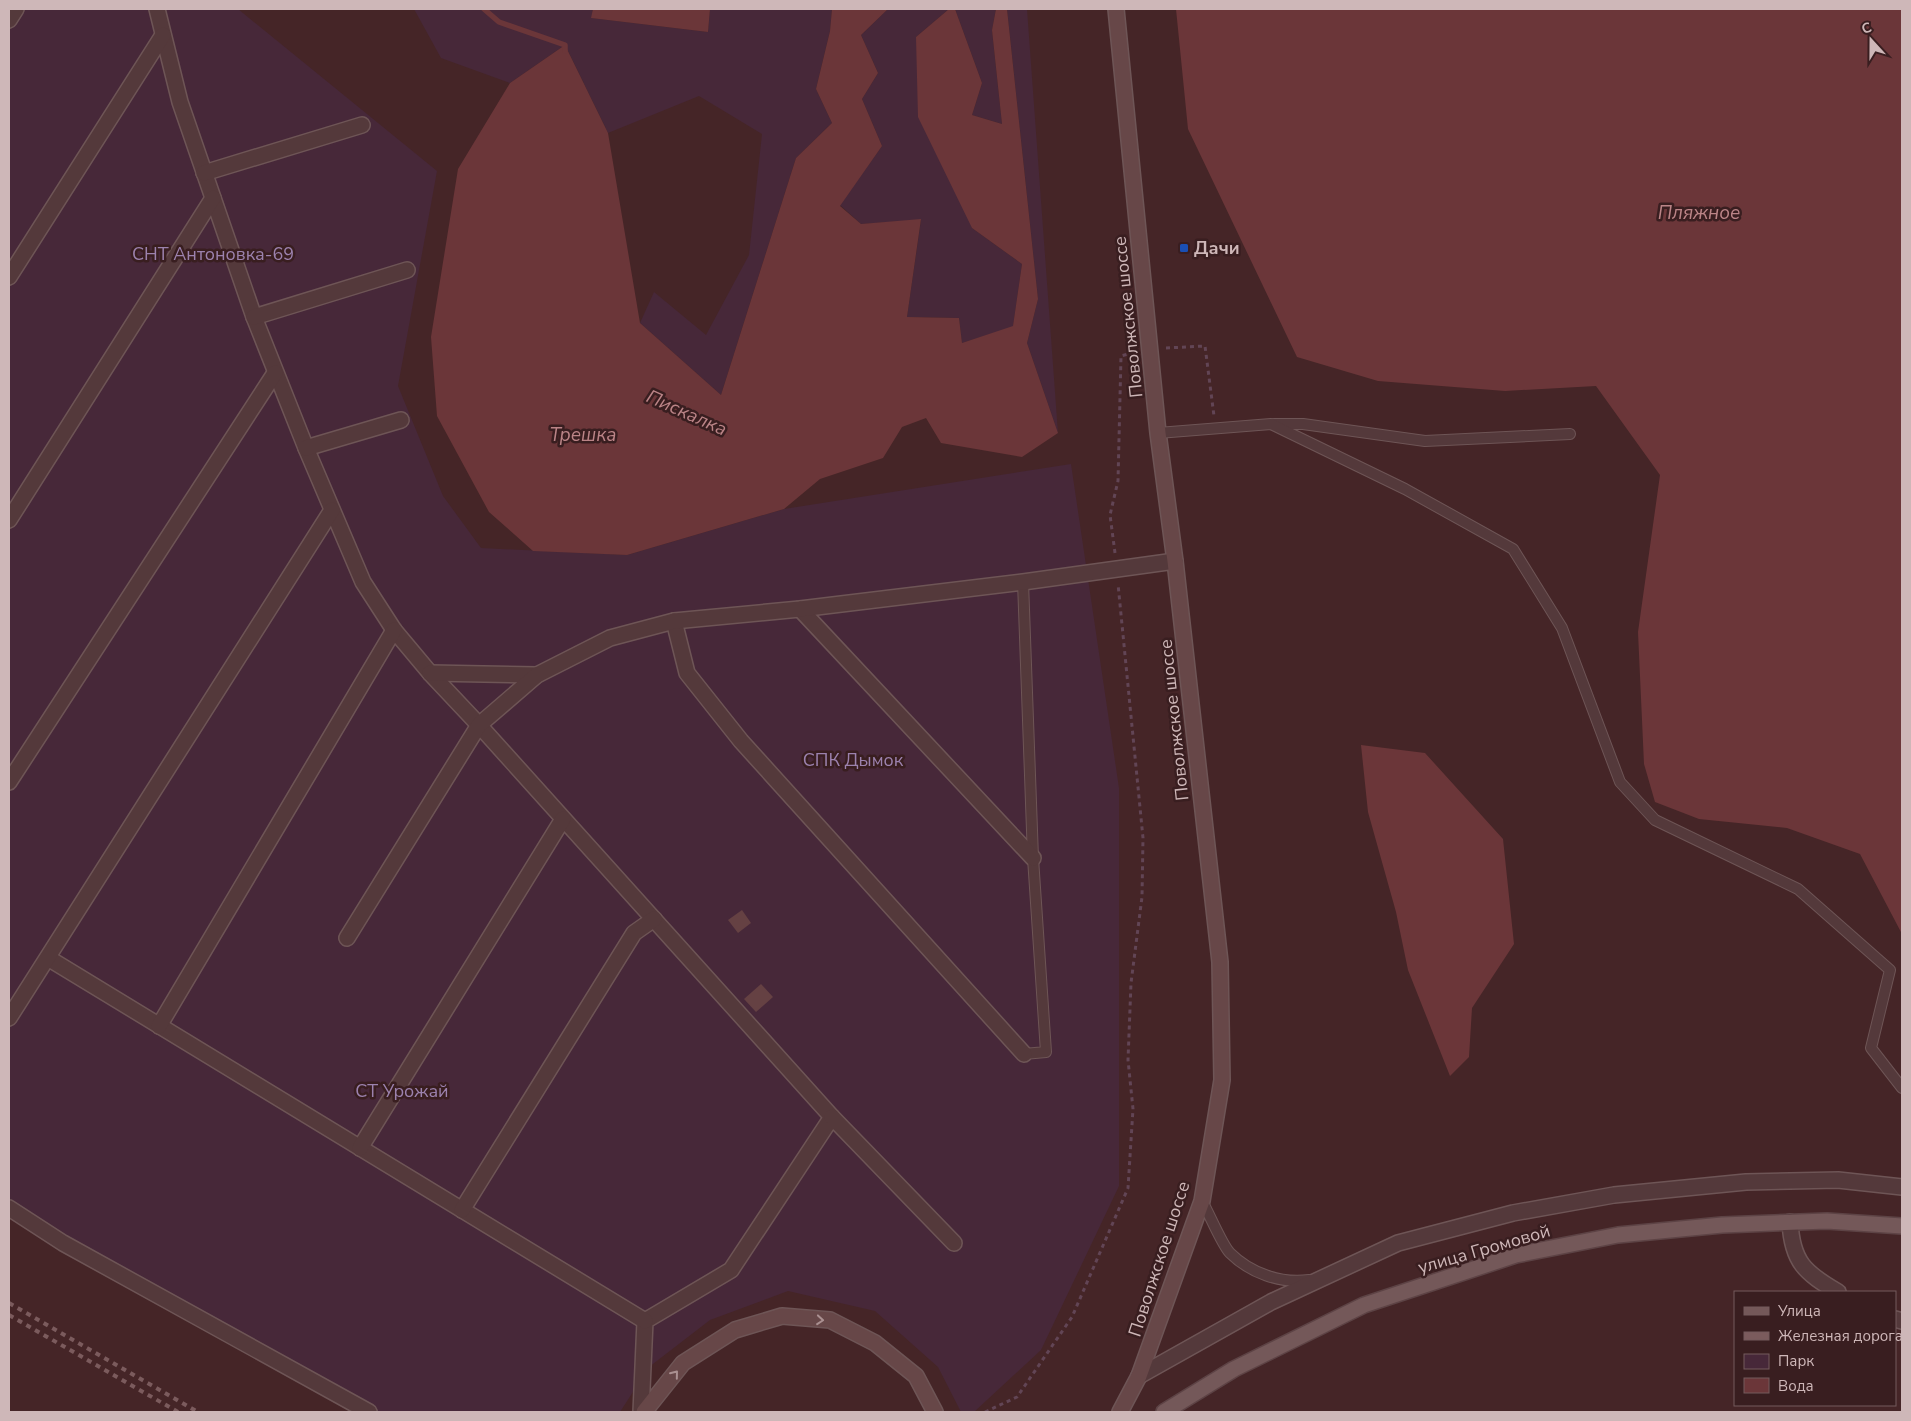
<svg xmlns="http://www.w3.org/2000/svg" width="1911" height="1421" viewBox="0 0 1911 1421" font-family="'Nunito Sans',sans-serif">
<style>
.green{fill:#472839}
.water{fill:#6b3639}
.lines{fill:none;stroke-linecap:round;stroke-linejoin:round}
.stream{stroke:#6b3639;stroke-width:5.5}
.building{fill:#654143}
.lane-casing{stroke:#6e5556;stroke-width:12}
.street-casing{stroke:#6e5556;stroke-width:18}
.secondary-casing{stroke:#6e5556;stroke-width:18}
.primary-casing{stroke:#5d4345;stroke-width:18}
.path{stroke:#624555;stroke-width:3;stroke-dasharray:4 4;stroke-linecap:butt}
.lane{stroke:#54393b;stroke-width:10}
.street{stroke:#54393b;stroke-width:15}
.secondary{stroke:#674748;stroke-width:15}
.primary{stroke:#745859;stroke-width:15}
.rail{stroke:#7b5b5d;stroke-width:4;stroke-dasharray:5 5;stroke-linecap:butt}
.oneway{stroke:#aa9091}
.transit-dot{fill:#1a4fb4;stroke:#391e20;stroke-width:2}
.labels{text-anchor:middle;stroke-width:5;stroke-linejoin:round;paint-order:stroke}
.poi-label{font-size:18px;font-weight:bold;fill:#ceb7b8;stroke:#391e20;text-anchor:start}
.park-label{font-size:18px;fill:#9c82ae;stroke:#391e20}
.street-label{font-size:18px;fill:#ceb7b8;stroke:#391e20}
.water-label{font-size:19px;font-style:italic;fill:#bb8487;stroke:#391e20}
</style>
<rect width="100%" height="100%" fill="#452527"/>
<g class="green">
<path d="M9 9H238L437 171 398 386 443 496 481 548 627 555 784 509 1071 464 1119 788V1186L1041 1350 974 1412H961L938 1367 875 1311 788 1291 710 1320 649 1367 620 1412H363L9 1212Z"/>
<path d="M414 9H593L592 18 708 32 710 9H832L830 31 816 89 832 123 796 158 721 395 640 323 654 292 706 335 749 255 762 134 699 96 608 133 565 45 510 83 441 58Z"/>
<path d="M888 9H949L916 37 972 228 1022 264 1013 327 962 343 959 318 907 317 921 220 861 224 840 205 882 146 862 99 878 73 861 35Z"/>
<path d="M955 9H996L992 30 1002 124 972 115 982 83Z"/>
<path d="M1007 9H1027L1058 433 1027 343 1038 299Z"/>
</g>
<g class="water">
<path d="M593 9H710L708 32 591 18Z"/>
<path d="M832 9H888L861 35 878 73 862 99 882 146 840 206 861 224 921 219 907 317 959 318 962 343 1013 326 1022 264 972 228 918 117 916 37 949 9H955L982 83 972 115 1002 124 992 30 996 9H1007L1038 299 1027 343 1058 433 1022 457 941 443 926 418 902 427 883 458 820 479 784 509 627 555 533 551 489 512 437 416 431 337 458 169 510 83 565 45 608 133 640 323 721 395 796 158 832 123 816 89 830 31Z"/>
<path d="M1176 9H1902V934L1860 854 1787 828 1699 819 1655 802 1644 764 1638 632 1660 475 1596 386 1505 391 1378 381 1297 357 1188 129Z"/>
<path d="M1361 745 1425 753 1503 839 1514 944 1472 1008 1469 1057 1450 1076 1408 970 1396 912 1368 812Z"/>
</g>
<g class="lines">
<path class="stream" d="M484 9 499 22 565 45V51"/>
</g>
<g class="building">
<path d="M742 910 751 923 738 933 728 920Z"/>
<path d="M761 984 773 997 756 1012 744 999Z"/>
</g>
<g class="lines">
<g class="lane-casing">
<g id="lane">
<path d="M1274 424H1303L1425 441 1570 434"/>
<path d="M1158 433 1271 424 1405 489 1513 549 1562 628 1620 782 1655 820 1798 889 1890 970 1871 1048 1902 1088"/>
<path d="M1023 582 1033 858 1046 1052 1024 1054"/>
<path d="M1202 1201C1209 1213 1222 1245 1230 1253 1250 1273 1281 1284 1309 1280"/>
</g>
</g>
<g class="street-casing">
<g id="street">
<path d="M157 9 180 102 254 317 306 448 363 582 394 630 430 673 479 725 832 1117 731 1270 645 1321 641 1412"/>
<path d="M9 20 16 9"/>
<path d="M204 173 362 125"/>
<path d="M9 277 163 35"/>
<path d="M254 317 407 270"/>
<path d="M306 448 401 420"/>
<path d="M9 520 213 198"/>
<path d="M800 609 1033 858"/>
<path d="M674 621 687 673 741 741 1024 1054"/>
<path d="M430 673 537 675"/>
<path d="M9 782 275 373"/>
<path d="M347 938 479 725 537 675 610 638 674 621 800 609 1023 582 1175 561"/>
<path d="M48 958 645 1321"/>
<path d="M9 1018 332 510"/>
<path d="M159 1026 394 630"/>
<path d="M832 1117 954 1243"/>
<path d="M360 1148 563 819"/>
<path d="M9 1208 63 1243 369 1412"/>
<path d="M462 1210 634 933 654 919"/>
<path d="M1790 1222C1792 1262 1805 1273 1838 1292"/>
<path d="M1895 1319 1902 1321"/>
<path d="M1139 1376 1271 1302 1398 1243 1513 1213 1614 1195 1746 1182 1838 1180 1902 1187"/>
</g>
</g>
<g class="secondary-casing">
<g id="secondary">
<path d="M1116 9 1158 433 1175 561 1220 962 1222 1080 1202 1201 1139 1376 1120 1412"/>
<path d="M644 1412 683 1363 735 1330 782 1316 830 1320 875 1343 916 1376 935 1412"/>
</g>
</g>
<g class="primary-casing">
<path id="primary" d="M1164 1412 1234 1369 1364 1305 1516 1255 1618 1235 1722 1225 1827 1221 1902 1226"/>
</g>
<g class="path">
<path d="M1166 348 1205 346 1214 416"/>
<path d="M1115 553 1110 515 1118 481 1121 356 1136 352"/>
<path d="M985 1412 1017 1397 1072 1317 1128 1188 1133 1109 1128 1060 1131 983 1142 897 1143 838 1118 584"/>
</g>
<use href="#lane" class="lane"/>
<use href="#street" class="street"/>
<use href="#secondary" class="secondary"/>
<use href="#primary" class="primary"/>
<g class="rail">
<path d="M9 1303 198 1412"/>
<path d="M9 1315 178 1412"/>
</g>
</g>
<defs><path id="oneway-chevron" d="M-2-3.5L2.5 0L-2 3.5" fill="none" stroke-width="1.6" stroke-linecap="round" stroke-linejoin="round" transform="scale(1.25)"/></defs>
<g class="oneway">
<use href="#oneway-chevron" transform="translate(820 1320) rotate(5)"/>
<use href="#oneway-chevron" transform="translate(675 1374) rotate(-51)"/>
</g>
<rect class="transit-dot" x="1179" y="243" width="10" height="10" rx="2.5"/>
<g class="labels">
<g class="poi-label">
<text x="1194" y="254">Дачи</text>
</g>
<g class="park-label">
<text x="213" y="260">СНТ Антоновка-69</text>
<text x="853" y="766">СПК Дымок</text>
<text x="402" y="1097">СТ Урожай</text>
</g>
<g class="street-label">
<text transform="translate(1128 317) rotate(-96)" y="6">Поволжское шоссе</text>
<text transform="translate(1174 720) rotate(-96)" y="6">Поволжское шоссе</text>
<text transform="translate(1484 1249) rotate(-16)" y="6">улица Громовой</text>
<text transform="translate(1159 1259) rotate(-72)" y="6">Поволжское шоссе</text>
</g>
<g class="water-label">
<text x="1699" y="219">Пляжное</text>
<text transform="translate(687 412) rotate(24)" y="7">Пискалка</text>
<text x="583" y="441">Трешка</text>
</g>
</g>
<rect width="1911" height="1421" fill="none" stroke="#ceb7b8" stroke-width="20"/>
<rect x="1734" y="1291" width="162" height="115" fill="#391e20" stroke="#755b5d"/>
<rect x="1744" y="1307" width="25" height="8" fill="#745859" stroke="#755b5d"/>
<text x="1778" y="1316" font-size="15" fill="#ceb7b8">Улица</text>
<rect x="1744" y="1332" width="25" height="8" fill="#7b5b5d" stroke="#755b5d"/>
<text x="1778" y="1341" font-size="15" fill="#ceb7b8">Железная дорога</text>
<rect x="1744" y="1354" width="25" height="15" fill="#472839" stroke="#755b5d"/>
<text x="1778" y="1366" font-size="15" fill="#ceb7b8">Парк</text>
<rect x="1744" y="1378" width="25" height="15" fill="#6b3639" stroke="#755b5d"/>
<text x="1778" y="1391" font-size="15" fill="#ceb7b8">Вода</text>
<g transform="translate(1871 40) rotate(339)" stroke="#391e20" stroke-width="4" paint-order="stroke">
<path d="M0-4L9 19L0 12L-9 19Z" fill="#ceb7b8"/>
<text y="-8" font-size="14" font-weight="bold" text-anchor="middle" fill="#ceb7b8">С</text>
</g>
</svg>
